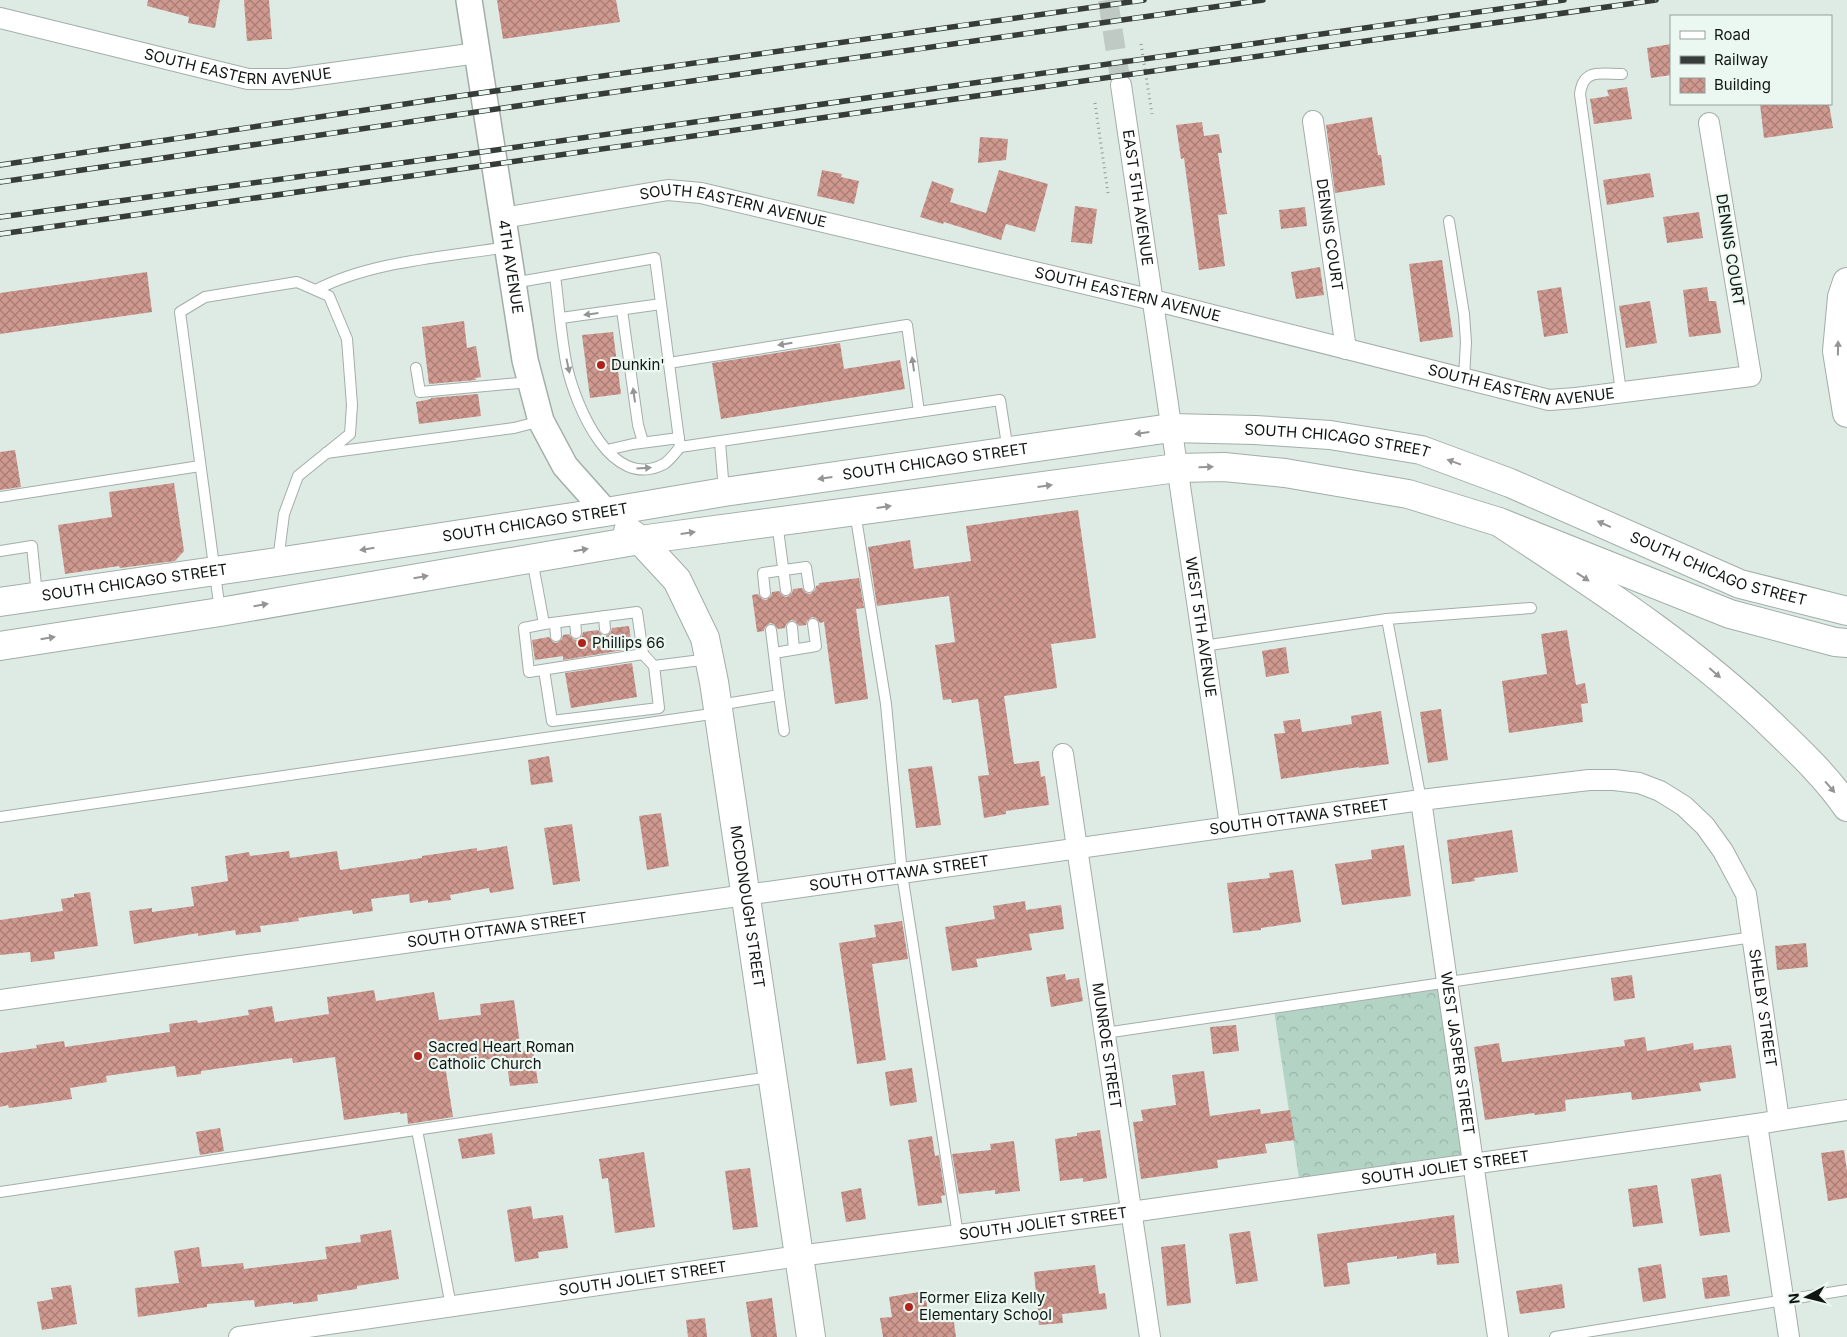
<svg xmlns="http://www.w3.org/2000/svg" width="1847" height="1337" viewBox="0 0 1847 1337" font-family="Inter,sans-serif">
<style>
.forest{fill:url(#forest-crowns)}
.building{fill:url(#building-cross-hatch)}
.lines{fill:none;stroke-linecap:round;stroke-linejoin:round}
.minor-tunnel{stroke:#bfcac5;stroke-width:20;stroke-dasharray:20 10;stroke-linecap:butt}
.service-casing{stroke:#a2aea9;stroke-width:12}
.minor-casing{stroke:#a2aea9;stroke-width:22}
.tertiary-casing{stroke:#a2aea9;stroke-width:28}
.primary-casing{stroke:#a2aea9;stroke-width:30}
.motorway-casing{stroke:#a2aea9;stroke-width:30}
.path{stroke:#929b96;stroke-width:3;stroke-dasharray:1 4;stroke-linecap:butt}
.service{stroke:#fff;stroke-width:10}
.minor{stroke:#fff;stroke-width:20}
.tertiary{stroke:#fff;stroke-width:25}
.primary{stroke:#fff;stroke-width:28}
.motorway{stroke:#fff;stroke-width:28}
.rail-casing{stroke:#363c39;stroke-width:5.5}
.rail{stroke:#ebf8f1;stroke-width:4;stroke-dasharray:11;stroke-linecap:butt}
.oneway{fill:#949695}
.poi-dot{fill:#b12218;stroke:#ebf8f1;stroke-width:2}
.labels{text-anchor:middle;stroke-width:4.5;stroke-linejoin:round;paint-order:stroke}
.street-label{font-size:15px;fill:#111614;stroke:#ebf8f1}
.poi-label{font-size:15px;fill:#111614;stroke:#ebf8f1;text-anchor:start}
</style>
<defs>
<pattern id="forest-crowns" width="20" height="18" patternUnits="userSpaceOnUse" patternTransform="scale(1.25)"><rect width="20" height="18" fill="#b3d4c5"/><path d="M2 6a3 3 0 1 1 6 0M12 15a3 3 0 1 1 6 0" fill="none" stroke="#99b5a8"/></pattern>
<pattern id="building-cross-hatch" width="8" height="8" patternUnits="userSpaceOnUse" patternTransform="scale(1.25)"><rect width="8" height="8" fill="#cf9990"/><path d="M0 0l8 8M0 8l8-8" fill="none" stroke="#a77c74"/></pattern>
</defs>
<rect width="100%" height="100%" fill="#deeae4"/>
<path class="forest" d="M1445 985 1471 1161 1300 1185 1274 1010Z"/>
<g class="building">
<path d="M148 0H220L215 28 188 23 189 17 147 6Z"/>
<path d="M244 0H269L272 39 247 41Z"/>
<path d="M497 0H616L620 22 503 39Z"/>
<path d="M1671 44V75L1651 78 1647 48Z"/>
<path d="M1627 87 1632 119 1594 124 1590 99 1609 96 1607 90Z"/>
<path d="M1760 104H1829L1833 128 1764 138Z"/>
<path d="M1372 117 1378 155H1381L1385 185 1335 193 1326 125Z"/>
<path d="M1202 122 1204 136 1219 134 1222 153H1218L1227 214 1218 215 1225 266 1199 270 1184 158 1181 159 1176 125Z"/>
<path d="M980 137 1008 139 1006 160 978 163Z"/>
<path d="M822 170 842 174 841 177 859 181 854 204 817 196Z"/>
<path d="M999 170 1048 184 1035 232 1006 224 1001 240 944 222 943 224 920 217 932 181 954 189 950 202 986 213Z"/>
<path d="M1650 173 1654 197 1607 205 1603 180Z"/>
<path d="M1075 206 1097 209 1092 244 1071 242Z"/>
<path d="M1305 207 1307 226 1281 229 1279 210Z"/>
<path d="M1699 212 1703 238 1667 243 1663 217Z"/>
<path d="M1442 260 1453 337 1420 342 1409 264Z"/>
<path d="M1320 267 1324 295 1296 299 1291 272Z"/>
<path d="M147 272 152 312 0 334V293Z"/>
<path d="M1561 287 1568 333 1544 337 1537 291Z"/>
<path d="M1707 287 1709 301H1716L1721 333 1689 337 1683 290Z"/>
<path d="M1650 301 1657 343 1626 348 1619 306Z"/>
<path d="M464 321 467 348 476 346 481 377 475 378 476 380 429 384 422 327Z"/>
<path d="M613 332 621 394 590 398 582 335Z"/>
<path d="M840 343 844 369 900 360 905 389 721 419 712 363Z"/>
<path d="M478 394 481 416 419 424 416 402 431 399V398Z"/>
<path d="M15 450 21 487 0 490V452Z"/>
<path d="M174 483 184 551 175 561 120 568 119 566 65 574 58 525 112 517 109 492Z"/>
<path d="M1078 510 1096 638 1051 644 1057 688 1004 696 1014 764 1039 761 1041 777 1045 776 1049 805 1006 811V814L984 818 978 776 989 775 978 699 952 703 951 699 943 700 935 645 955 642 949 596 877 606 868 547 910 540 914 569 971 561 966 526Z"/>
<path d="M859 578 864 608 856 609 868 699 835 704 824 622 820 623 816 618 812 617 807 621 806 625 799 626 795 621 791 620 786 624 785 628 778 629 774 624 770 623 765 627 764 631 757 632 752 595 758 594 762 599 766 600 771 596 772 592 779 591 783 596 787 597 792 593 793 589 802 588 806 593 810 594 815 590 816 586 819 585V583Z"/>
<path d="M629 626 632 646 629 647 630 649 563 660V656L535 660 532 640 549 637 553 642 557 643 562 639 563 635 569 634 573 639 577 640 582 636 583 632 598 630 602 635 606 636 611 632 612 628Z"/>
<path d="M1567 630 1576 685 1585 683 1588 703 1581 704 1583 722 1509 733 1502 681 1547 674 1541 634Z"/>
<path d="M1286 647 1289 673 1266 677 1262 651Z"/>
<path d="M632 663 637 697 571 708 565 673Z"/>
<path d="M1441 709 1448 760 1428 763 1420 712Z"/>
<path d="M1381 711 1389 764 1359 768V767L1281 779 1274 734 1285 733 1283 721 1300 719 1302 732 1352 724 1351 716Z"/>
<path d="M549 756 553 782 531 785 528 760Z"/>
<path d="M932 766 941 825 916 828 908 769Z"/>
<path d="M661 813 669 866 647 870 639 816Z"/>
<path d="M572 824 580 881 553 885 544 828Z"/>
<path d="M1512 830 1518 872 1474 878 1475 881 1452 884 1447 840Z"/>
<path d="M1404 845 1411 896 1342 905 1335 864 1372 859 1371 850Z"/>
<path d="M507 846 514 889 490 893 489 888 450 895 451 900 428 903V900L410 903 409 894 371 899 373 911 353 914 352 910 298 918 299 921 260 926 261 932 236 935 235 930 198 936V933L134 944 129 911 152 908V912L194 906 191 887 228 881 225 856 249 852 250 856 289 851 290 858 337 851 340 870 422 858V856L477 848V851Z"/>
<path d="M1293 870 1301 922 1261 928V930L1233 933 1227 883 1270 878 1269 873Z"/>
<path d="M90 892 98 946 54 952 55 959 31 962 30 952 0 955V920L63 911 61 899 74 897V894Z"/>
<path d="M1025 901 1026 910 1061 905 1064 929 1029 934 1032 950 976 959 978 967 952 971 945 927 995 919 993 906Z"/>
<path d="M902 921 908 959 872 964 886 1060 857 1064 839 943 876 937 874 925Z"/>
<path d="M1806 943 1808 967 1777 970 1775 946Z"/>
<path d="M1065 974 1066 980 1079 978 1083 1001 1051 1007 1046 977Z"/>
<path d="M1632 975 1635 998 1614 1001 1611 978Z"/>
<path d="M374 990 376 1001 434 992 439 1020 481 1015 480 1004 514 1000 521 1051 533 1050 538 1083 510 1086 506 1057 445 1065 453 1117 408 1124 407 1113 400 1114V1112L344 1120 335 1057 293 1063 292 1058 256 1063 201 1071V1074L177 1077 175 1066 106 1076 107 1082 70 1088 72 1099 9 1108 8 1105 0 1107V1053L37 1048 36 1045 64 1041 65 1047 170 1032 169 1024 197 1020 198 1023 249 1015 248 1010 272 1006 275 1022 329 1014 327 997Z"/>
<path d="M1236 1025 1239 1051 1213 1054 1210 1027Z"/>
<path d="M1645 1037 1647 1051 1693 1043 1694 1050 1731 1045 1736 1078 1699 1083 1701 1091 1632 1100 1631 1092 1565 1100 1566 1111 1535 1115 1534 1113 1485 1120 1474 1047 1499 1043 1502 1062 1625 1046 1624 1040Z"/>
<path d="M912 1068 917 1102 890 1106 885 1072Z"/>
<path d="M1204 1071 1210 1116 1260 1109 1261 1114 1290 1110 1295 1140 1265 1144 1267 1153 1217 1160 1218 1168 1141 1179 1133 1122 1143 1121 1141 1110 1176 1105 1172 1075Z"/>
<path d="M220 1128 224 1151 200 1155 196 1132Z"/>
<path d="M1100 1130 1107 1178 1083 1182V1178L1060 1181 1055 1139 1077 1136V1133Z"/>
<path d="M492 1133 495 1154 462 1159 458 1139Z"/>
<path d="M932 1136 935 1156 939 1155 945 1195 941 1196 942 1203 918 1206 908 1140Z"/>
<path d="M1014 1141 1020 1191 995 1194V1190L959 1194 952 1154 991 1150 990 1144Z"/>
<path d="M1844 1150 1847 1171V1198L1828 1201 1821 1153Z"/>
<path d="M644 1152 655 1227 615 1233 608 1178 602 1179 599 1159Z"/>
<path d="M750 1168 758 1227 733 1230 725 1171Z"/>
<path d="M1721 1174 1730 1232 1700 1236 1691 1179Z"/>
<path d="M1657 1185 1663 1223 1633 1227 1628 1189Z"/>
<path d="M861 1188 866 1219 846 1222 841 1192Z"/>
<path d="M531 1206 533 1219 563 1215 568 1248 538 1252 539 1258 515 1262 507 1210Z"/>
<path d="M1454 1215 1459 1263 1437 1265 1436 1253 1397 1259V1256L1347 1263 1350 1284 1324 1287 1317 1234Z"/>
<path d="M391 1230 399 1279 357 1286V1289L317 1295 318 1301 293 1304V1302L255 1307 254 1300 207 1304V1307L138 1317 135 1288 179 1283 174 1251 199 1247 202 1267 243 1263 244 1269 327 1259 325 1247 361 1242 360 1235Z"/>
<path d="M1250 1231 1258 1281 1236 1284 1229 1234Z"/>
<path d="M1185 1244 1191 1303 1167 1306 1161 1247Z"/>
<path d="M1661 1264 1666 1298 1643 1302 1638 1268Z"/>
<path d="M1095 1265 1099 1294 1105 1293 1107 1309 1062 1314 1063 1323 1039 1325 1034 1272Z"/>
<path d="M1727 1275 1730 1296 1705 1299 1702 1278Z"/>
<path d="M1562 1284 1565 1308 1520 1314 1516 1291Z"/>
<path d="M71 1285 77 1324 42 1330 37 1302 53 1299 51 1288Z"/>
<path d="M925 1291 929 1320 953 1316 956 1337H883L880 1318 892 1317 889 1297Z"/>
<path d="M772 1298 777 1337H751L746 1302Z"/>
<path d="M705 1318 707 1337H688L686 1320Z"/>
</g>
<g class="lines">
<path class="minor-tunnel" d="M1108 0 1121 85"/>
<g class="service-casing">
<g id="service">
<path d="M1449 221 1464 314 1466 342 1464 378"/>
<path d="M555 276C559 306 561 338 567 367 576 406 611 492 664 464 670 460 676 452 680 447"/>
<path d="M513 283 655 258 680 447 1000 400 1008 451"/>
<path d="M316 290C371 261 446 257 507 247"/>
<path d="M622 310 638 425 643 442"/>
<path d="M561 318 661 304"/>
<path d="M669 363 907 325 919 412"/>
<path d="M416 368 420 392 530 382"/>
<path d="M1621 392 1580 94C1583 68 1601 74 1622 74"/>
<path d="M720 442 724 491"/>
<path d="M607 450 633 444 679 438"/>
<path d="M326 453 514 428 541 421"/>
<path d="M0 497 200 466"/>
<path d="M855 512 886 704 902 874 958 1235"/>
<path d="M777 522 786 590"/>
<path d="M0 551 32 546 37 595"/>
<path d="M532 559 544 624 524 628 529 672 643 654 637 612 544 624"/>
<path d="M765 593 763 573 806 567 809 587"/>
<path d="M220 611 180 312 205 297 297 282 329 296 347 339 352 405 350 434 298 476 284 514 278 561"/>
<path d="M604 616 605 629"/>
<path d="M1387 619 1531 608"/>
<path d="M575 620 576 633"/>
<path d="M555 623 556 636"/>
<path d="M792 627 794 649"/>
<path d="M1203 646 1387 619 1421 800"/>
<path d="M774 653 816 646 813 624"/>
<path d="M643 654 654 666 709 659"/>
<path d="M544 670 552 721 659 708 654 666"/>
<path d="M779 695 784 731"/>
<path d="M719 705 779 695 771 630"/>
<path d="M0 817 718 713"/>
<path d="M1105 1033 1753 937"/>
<path d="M417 1130 451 1306"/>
<path d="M0 1192 770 1077"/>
<path d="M1555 1337 1847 1290"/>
</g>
</g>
<g class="minor-casing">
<g id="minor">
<path id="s1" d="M0 18 248 79H289L477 53"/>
<path id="s2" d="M1121 85 1230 826"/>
<path id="s3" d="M1313 121 1346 349"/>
<path id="s4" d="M503 218 668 190 701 193 1153 300 1549 400 1576 398 1751 376 1709 123"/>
<path id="s5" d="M1063 754 1150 1337"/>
<path id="s6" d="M1421 800 1498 1337"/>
<path id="s7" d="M0 1000 1421 800 1589 780H1614L1639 783 1660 791 1684 806 1705 826 1723 851 1746 894 1779 1120"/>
<path d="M1757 1124 1789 1337"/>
<path id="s8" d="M239 1337 799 1256 1131 1212 1757 1124 1847 1110"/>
</g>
</g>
<g class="tertiary-casing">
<g id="tertiary">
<path id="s9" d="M469 0 525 360 541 421 565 466 606 512"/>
</g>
</g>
<g class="primary-casing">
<g id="primary">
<path id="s10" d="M628 531 640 540 677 580 705 638 714 682 811 1337"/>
<path id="s11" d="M0 602 277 562 606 512 724 492 1171 428 1255 430 1330 435 1421 450 1510 483 1740 584 1847 611"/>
<path d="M0 646 220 612 640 540 1177 468 1224 467 1285 473 1408 494 1499 522 1730 614 1835 642 1847 643"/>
</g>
</g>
<g class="motorway-casing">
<g id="motorway">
<path d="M1847 282 1842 297 1837 351 1847 413"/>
<path d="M1499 522C1596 586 1695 649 1778 731 1802 754 1828 779 1847 807"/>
</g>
</g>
<g class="path">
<path d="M1141 44 1152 114"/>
<path d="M1095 103 1108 193"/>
</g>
<use href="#service" class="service"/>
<use href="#minor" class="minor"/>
<use href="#tertiary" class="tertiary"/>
<use href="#primary" class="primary"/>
<use href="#motorway" class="motorway"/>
<g class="rail-casing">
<g id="rail">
<path d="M0 165 445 98 1144 0"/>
<path d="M0 182 558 100 1263 0"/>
<path d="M0 217 453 156 1564 0"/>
<path d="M0 234 1656 0"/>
</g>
</g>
<use href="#rail" class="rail"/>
</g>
<defs><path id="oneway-solid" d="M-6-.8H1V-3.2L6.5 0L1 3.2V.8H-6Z" transform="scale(1.25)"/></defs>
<g class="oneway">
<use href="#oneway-solid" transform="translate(591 314) rotate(173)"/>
<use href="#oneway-solid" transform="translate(785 344) rotate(171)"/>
<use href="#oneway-solid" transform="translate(1838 348) rotate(-89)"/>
<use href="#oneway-solid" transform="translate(913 364) rotate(-98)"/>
<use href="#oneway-solid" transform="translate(568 366) rotate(78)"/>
<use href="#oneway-solid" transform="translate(634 395) rotate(-98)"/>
<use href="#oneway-solid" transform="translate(1142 433) rotate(172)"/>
<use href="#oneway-solid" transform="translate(1454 462) rotate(-160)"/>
<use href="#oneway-solid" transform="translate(1206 467) rotate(-2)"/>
<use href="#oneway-solid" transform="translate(644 468) rotate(-3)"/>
<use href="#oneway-solid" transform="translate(825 478) rotate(172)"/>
<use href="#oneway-solid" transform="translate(1045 486) rotate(-8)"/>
<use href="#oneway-solid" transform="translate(884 507) rotate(-8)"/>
<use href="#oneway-solid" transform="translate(1604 524) rotate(-156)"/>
<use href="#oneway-solid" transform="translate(688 533) rotate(-8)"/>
<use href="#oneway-solid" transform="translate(367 549) rotate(171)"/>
<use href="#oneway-solid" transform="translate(581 550) rotate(-10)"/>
<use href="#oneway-solid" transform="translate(421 577) rotate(-10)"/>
<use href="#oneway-solid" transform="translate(1583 577) rotate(33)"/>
<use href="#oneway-solid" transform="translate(261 605) rotate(-10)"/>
<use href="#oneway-solid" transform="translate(48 638) rotate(-9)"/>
<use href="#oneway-solid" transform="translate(1715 673) rotate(41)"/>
<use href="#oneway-solid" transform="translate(1830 787) rotate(49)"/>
</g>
<g class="poi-dot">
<circle cx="601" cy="365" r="5"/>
<circle cx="582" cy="643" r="5"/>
<circle cx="418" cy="1056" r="5"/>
<circle cx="909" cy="1307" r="5"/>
</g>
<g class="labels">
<g class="street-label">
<text dy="5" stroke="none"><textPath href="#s1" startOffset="244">SOUTH EASTERN AVENUE</textPath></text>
<text dy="5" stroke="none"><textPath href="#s2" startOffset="114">EAST 5TH AVENUE</textPath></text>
<text dy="5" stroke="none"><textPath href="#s4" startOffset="234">SOUTH EASTERN AVENUE</textPath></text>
<text dy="5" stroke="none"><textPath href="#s3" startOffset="115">DENNIS COURT</textPath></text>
<text transform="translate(1730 250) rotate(81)" y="5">DENNIS COURT</text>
<text dy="5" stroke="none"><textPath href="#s9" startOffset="270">4TH AVENUE</textPath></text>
<text dy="5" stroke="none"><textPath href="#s4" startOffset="639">SOUTH EASTERN AVENUE</textPath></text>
<text dy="5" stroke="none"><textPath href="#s4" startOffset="1044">SOUTH EASTERN AVENUE</textPath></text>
<text dy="5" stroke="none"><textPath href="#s11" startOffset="1351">SOUTH CHICAGO STREET</textPath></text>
<text dy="5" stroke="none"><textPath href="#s11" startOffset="946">SOUTH CHICAGO STREET</textPath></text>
<text dy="5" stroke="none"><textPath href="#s11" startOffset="541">SOUTH CHICAGO STREET</textPath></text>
<text dy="5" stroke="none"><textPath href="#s11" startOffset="1756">SOUTH CHICAGO STREET</textPath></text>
<text dy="5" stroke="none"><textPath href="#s11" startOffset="136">SOUTH CHICAGO STREET</textPath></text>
<text dy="5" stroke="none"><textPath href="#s2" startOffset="548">WEST 5TH AVENUE</textPath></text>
<text dy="5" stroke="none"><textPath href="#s7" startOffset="1312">SOUTH OTTAWA STREET</textPath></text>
<text dy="5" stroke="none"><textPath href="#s7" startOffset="908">SOUTH OTTAWA STREET</textPath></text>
<text dy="5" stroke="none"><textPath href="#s10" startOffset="406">MCDONOUGH STREET</textPath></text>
<text dy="5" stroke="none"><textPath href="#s7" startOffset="502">SOUTH OTTAWA STREET</textPath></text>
<text dy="5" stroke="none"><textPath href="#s7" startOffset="1929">SHELBY STREET</textPath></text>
<text dy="5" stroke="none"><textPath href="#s5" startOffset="295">MUNROE STREET</textPath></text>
<text dy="5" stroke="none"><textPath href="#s6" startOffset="256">WEST JASPER STREET</textPath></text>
<text dy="5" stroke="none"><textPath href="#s8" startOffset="1218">SOUTH JOLIET STREET</textPath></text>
<text dy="5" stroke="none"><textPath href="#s8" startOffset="812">SOUTH JOLIET STREET</textPath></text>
<text dy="5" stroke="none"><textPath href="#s8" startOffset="408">SOUTH JOLIET STREET</textPath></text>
</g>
<g class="poi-label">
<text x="611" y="370">Dunkin'</text>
<text x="592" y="648">Phillips 66</text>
<text x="428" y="1052">Sacred Heart Roman<tspan x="428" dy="17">Catholic Church</tspan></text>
<text x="919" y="1303">Former Eliza Kelly<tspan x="919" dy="17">Elementary School</tspan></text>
</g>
</g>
<rect x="1670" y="15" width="162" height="90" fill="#ebf8f1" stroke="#949e99"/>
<rect x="1680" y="31" width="25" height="8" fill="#ffffff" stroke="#949e99"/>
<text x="1714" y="40" font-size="15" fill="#111614">Road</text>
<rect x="1680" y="56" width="25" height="8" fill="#363c39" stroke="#949e99"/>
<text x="1714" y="65" font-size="15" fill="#111614">Railway</text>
<rect x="1680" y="78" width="25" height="15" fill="url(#building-cross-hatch)" stroke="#949e99"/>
<text x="1714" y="90" font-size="15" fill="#111614">Building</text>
<g transform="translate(1807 1297) rotate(263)" stroke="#ebf8f1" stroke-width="4" paint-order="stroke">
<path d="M0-4L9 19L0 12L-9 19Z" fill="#111614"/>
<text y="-8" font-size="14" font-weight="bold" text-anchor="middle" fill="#111614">N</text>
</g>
</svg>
